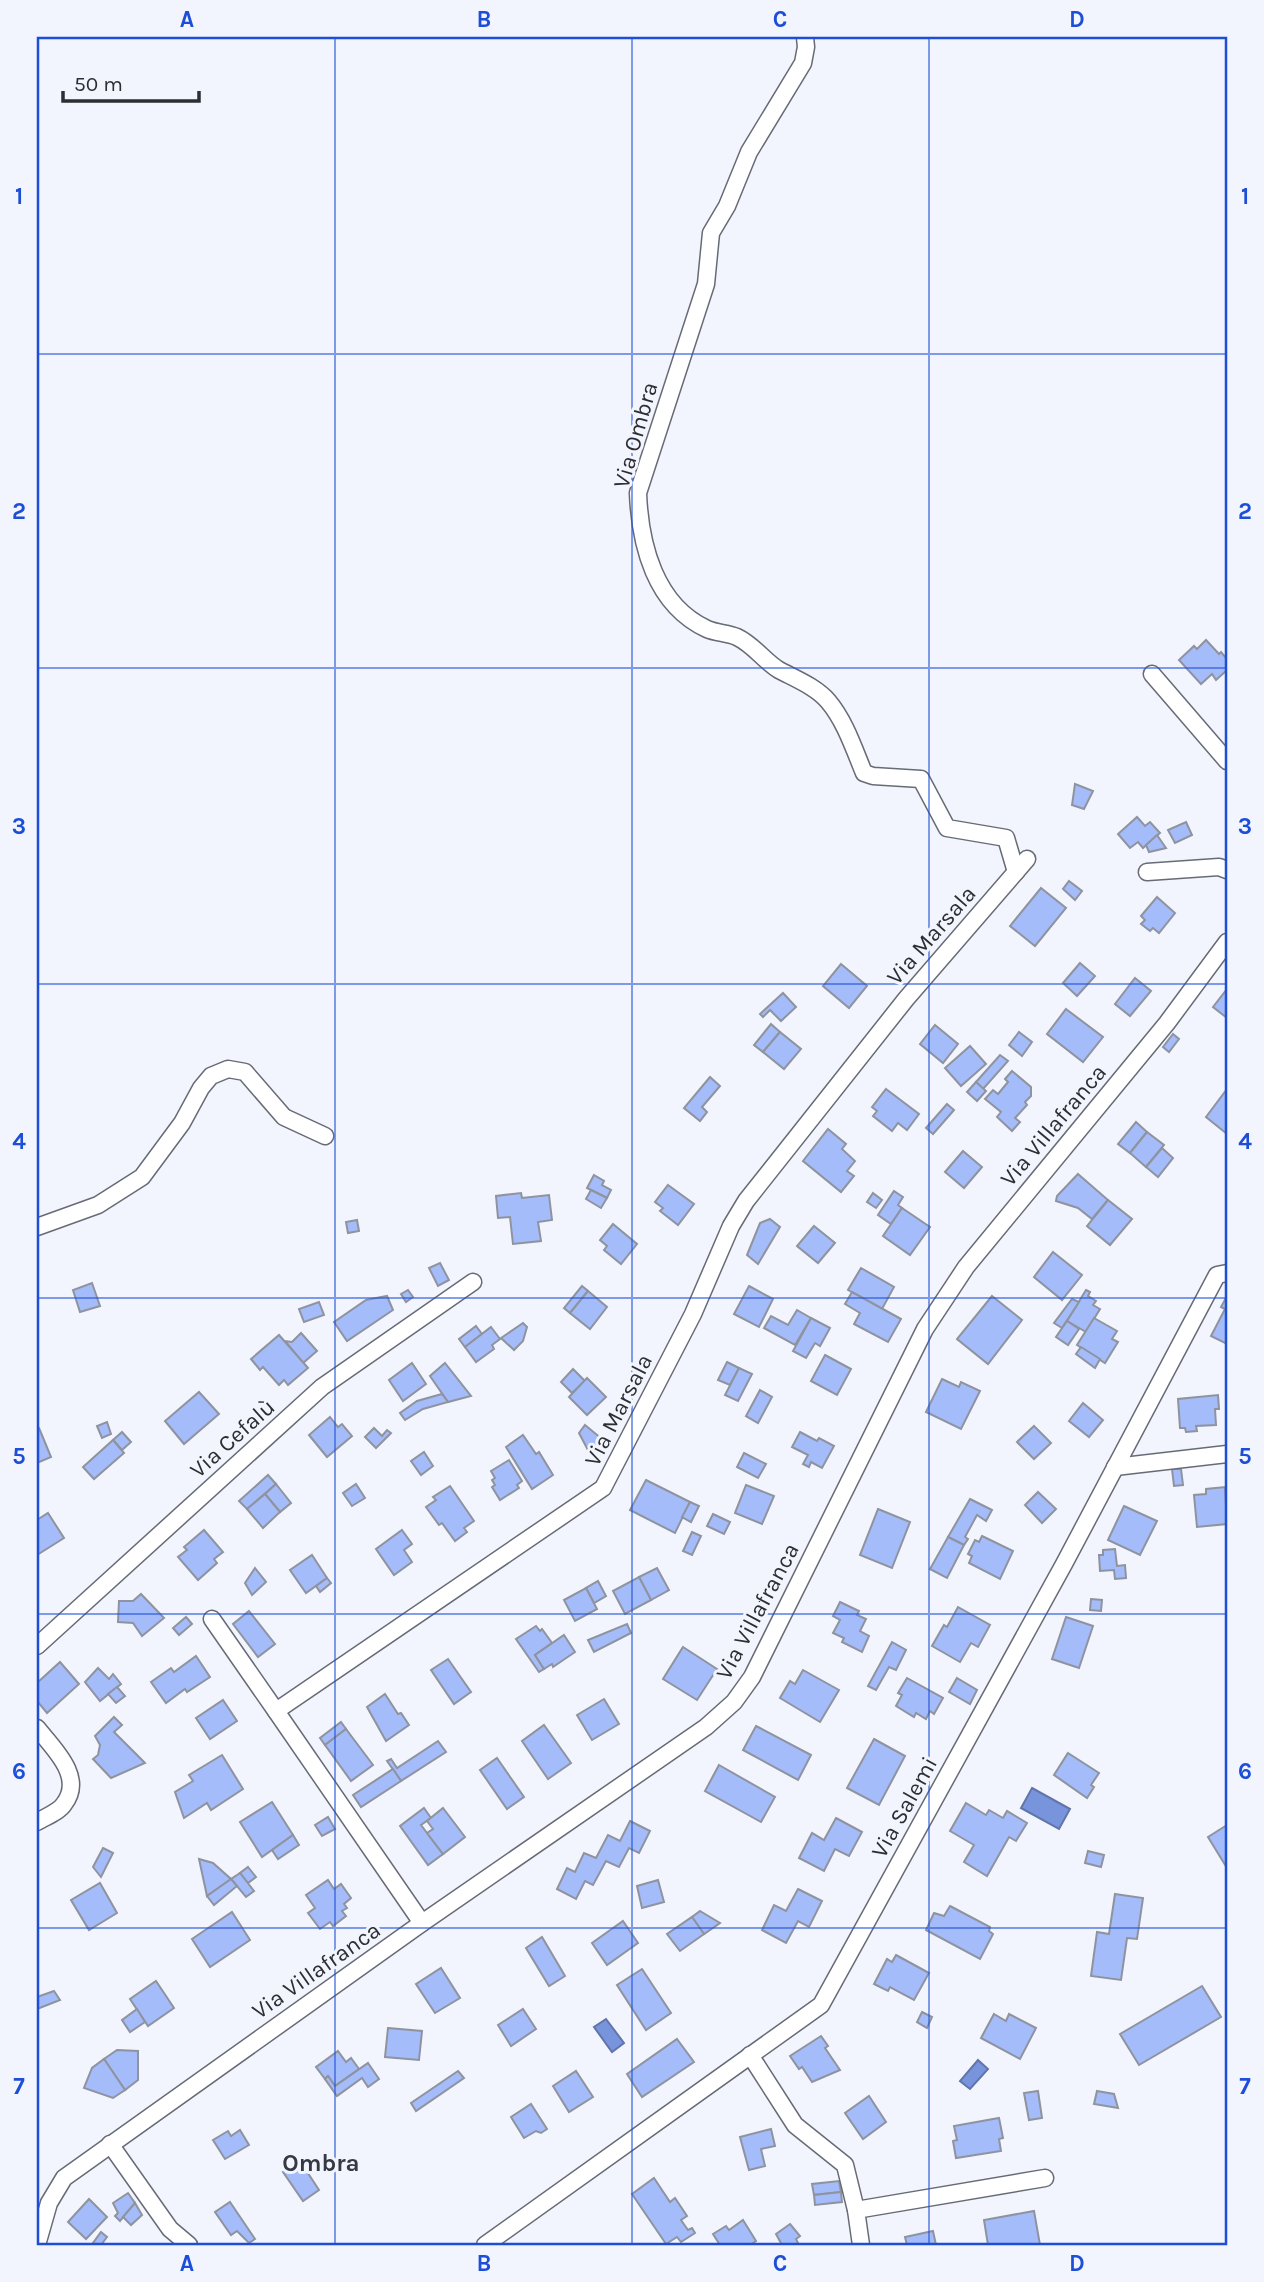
<svg xmlns="http://www.w3.org/2000/svg" width="1264" height="2282" viewBox="0 0 1264 2282" font-family="Karla,sans-serif">
<style>
.water{fill:#7894dd;stroke:#6175aa;stroke-width:2}
.building{fill:#a4bcf9;stroke:#8f939f;stroke-width:2}
.lines{fill:none;stroke-linecap:round;stroke-linejoin:round}
.street-casing{stroke:#676b76;stroke-width:19}
.street{stroke:#fff;stroke-width:16}
.grid{fill:none;stroke:#1d4ed8;stroke-width:2;stroke-opacity:0.55}
.labels{text-anchor:middle;stroke-width:6;stroke-linejoin:round;paint-order:stroke}
.street-label{font-size:23px;fill:#2c2e32;stroke:#f2f5fd}
.neighbourhood-label{font-size:24px;font-weight:bold;fill:#353942;stroke:#f2f5fd}
.neatline{fill:none;stroke:#1d4ed8;stroke-width:2.5}
.grid-label{font-size:23px;text-anchor:middle;font-weight:bold;fill:#1d4ed8}
</style>
<rect width="100%" height="100%" fill="#f2f5fd"/>
<g class="water">
<path d="M1032 1788 1070 1809 1059 1829 1021 1808Z"/>
<path d="M606 2019 624 2043 612 2052 594 2027Z"/>
<path d="M978 2060 988 2069 970 2089 960 2081Z"/>
</g>
<g class="building">
<path d="M1206 640 1219 654 1221 652 1227 659V670L1216 680 1212 674 1201 684 1179 660 1194 646 1197 649Z"/>
<path d="M1075 784 1093 791 1084 809 1072 805Z"/>
<path d="M1137 817 1145 826 1150 822 1160 833 1143 848 1138 842 1130 848 1118 834Z"/>
<path d="M1186 822 1192 835 1175 843 1168 830Z"/>
<path d="M1157 835 1166 848 1149 852 1146 845Z"/>
<path d="M1069 881 1082 891 1075 900 1063 889Z"/>
<path d="M1041 888 1066 908 1035 946 1010 926Z"/>
<path d="M1157 897 1175 913 1159 933 1153 928 1150 931 1141 924 1145 920 1141 916Z"/>
<path d="M1080 963 1095 976 1077 996 1063 983Z"/>
<path d="M841 964 867 986 849 1008 823 986Z"/>
<path d="M1135 978 1151 991 1130 1016 1115 1004Z"/>
<path d="M1227 989V1018L1213 1007Z"/>
<path d="M783 993 796 1007 781 1021 770 1010 763 1017 760 1014Z"/>
<path d="M1066 1009 1103 1037 1083 1062 1047 1034Z"/>
<path d="M771 1024 780 1032 763 1052 754 1045Z"/>
<path d="M935 1025 958 1044 943 1063 920 1044Z"/>
<path d="M780 1032 801 1049 784 1069 763 1052Z"/>
<path d="M1019 1032 1032 1042 1022 1056 1009 1045Z"/>
<path d="M1173 1034 1179 1039 1169 1052 1163 1047Z"/>
<path d="M970 1046 986 1064 961 1086 945 1068Z"/>
<path d="M1000 1055 1008 1061 983 1089 976 1082Z"/>
<path d="M1012 1071 1031 1087V1096L1025 1102 1027 1105 1015 1118 1020 1122 1012 1131 997 1117 1001 1112 985 1099 993 1090 998 1094 1008 1082 1005 1079Z"/>
<path d="M710 1077 720 1086 702 1107 707 1112 700 1121 684 1108Z"/>
<path d="M976 1082 986 1091 977 1101 967 1092Z"/>
<path d="M886 1089 919 1114 907 1130 898 1123 892 1131 873 1116 877 1111 872 1107Z"/>
<path d="M1227 1089V1134L1206 1117Z"/>
<path d="M947 1104 954 1110 933 1134 926 1128Z"/>
<path d="M1136 1122 1147 1132 1130 1153 1118 1144Z"/>
<path d="M828 1129 846 1144 842 1149 855 1161 847 1171 854 1176 841 1192 803 1161Z"/>
<path d="M1147 1132 1164 1145 1146 1167 1130 1153Z"/>
<path d="M1162 1148 1173 1158 1158 1177 1146 1167Z"/>
<path d="M963 1151 982 1167 964 1188 945 1172Z"/>
<path d="M1078 1174 1108 1200 1092 1219 1078 1208 1056 1201 1057 1196Z"/>
<path d="M594 1175 604 1181 602 1185 611 1190 607 1198 587 1188Z"/>
<path d="M668 1185 694 1204 678 1225 660 1211 663 1208 655 1202Z"/>
<path d="M591 1190 607 1198 601 1208 586 1199Z"/>
<path d="M894 1191 903 1197 898 1205 902 1208 891 1224 878 1215Z"/>
<path d="M521 1193 522 1198 549 1195 552 1220 538 1222 541 1241 513 1244 510 1217 498 1218 496 1196Z"/>
<path d="M873 1193 882 1200 876 1208 867 1202Z"/>
<path d="M1108 1200 1132 1219 1110 1245 1087 1226Z"/>
<path d="M902 1208 930 1227 910 1255 883 1236Z"/>
<path d="M770 1219 780 1227 758 1264 747 1255 760 1223Z"/>
<path d="M357 1220 359 1231 348 1233 346 1222Z"/>
<path d="M613 1224 637 1244 621 1264 604 1250 607 1246 600 1240Z"/>
<path d="M814 1226 835 1243 818 1263 797 1246Z"/>
<path d="M1053 1252 1082 1275 1062 1300 1034 1277Z"/>
<path d="M440 1263 449 1280 438 1286 429 1268Z"/>
<path d="M861 1268 894 1287 882 1309 848 1290Z"/>
<path d="M92 1283 100 1306 80 1312 73 1290Z"/>
<path d="M582 1286 588 1291 570 1313 564 1308Z"/>
<path d="M749 1286 773 1299 759 1327 734 1314Z"/>
<path d="M408 1290 413 1297 406 1302 401 1294Z"/>
<path d="M1086 1290 1090 1292 1088 1296 1096 1301 1093 1305 1100 1309 1086 1332 1067 1321Z"/>
<path d="M588 1291 607 1307 590 1329 570 1313Z"/>
<path d="M852 1292 901 1319 888 1342 854 1324 860 1313 845 1304Z"/>
<path d="M387 1296 393 1310 347 1341 334 1322 366 1300Z"/>
<path d="M992 1296 1022 1320 988 1364 957 1339Z"/>
<path d="M1227 1296V1344L1211 1336 1225 1309 1221 1307Z"/>
<path d="M1072 1299 1079 1302 1062 1328 1054 1323Z"/>
<path d="M319 1302 324 1315 304 1322 299 1309Z"/>
<path d="M797 1310 811 1318 795 1345 764 1328 771 1316 788 1325Z"/>
<path d="M811 1318 830 1328 820 1346 815 1343 806 1358 793 1351Z"/>
<path d="M1094 1318 1117 1331 1112 1339 1118 1342 1105 1363 1077 1345Z"/>
<path d="M1067 1321 1079 1329 1068 1345 1056 1337Z"/>
<path d="M523 1323 527 1327 523 1341 514 1350 501 1338Z"/>
<path d="M476 1326 482 1334 465 1347 459 1339Z"/>
<path d="M491 1327 500 1339 492 1345 494 1349 476 1362 465 1347Z"/>
<path d="M301 1333 317 1351 303 1363 285 1341 292 1342Z"/>
<path d="M279 1335 308 1368 288 1385 284 1380 279 1385 263 1367 260 1370 251 1359Z"/>
<path d="M1081 1347 1100 1359 1095 1368 1076 1354Z"/>
<path d="M825 1355 851 1369 837 1395 811 1381Z"/>
<path d="M727 1362 739 1368 730 1385 718 1380Z"/>
<path d="M412 1363 426 1384 403 1401 389 1380Z"/>
<path d="M445 1363 471 1396 448 1402 430 1376Z"/>
<path d="M739 1368 752 1374 738 1401 725 1395Z"/>
<path d="M573 1369 585 1381 572 1393 561 1382Z"/>
<path d="M587 1378 606 1397 587 1415 569 1397Z"/>
<path d="M942 1379 959 1387 961 1382 980 1391 961 1429 926 1412Z"/>
<path d="M760 1390 772 1397 758 1423 746 1416Z"/>
<path d="M199 1392 219 1414 184 1444 165 1421Z"/>
<path d="M442 1394 448 1402 423 1409 405 1420 400 1413 417 1401Z"/>
<path d="M1218 1395 1219 1409H1215L1216 1425 1196 1426 1197 1431 1186 1432 1185 1428H1180L1178 1399Z"/>
<path d="M1083 1403 1103 1420 1089 1437 1069 1421Z"/>
<path d="M330 1417 338 1427 342 1424 352 1436 327 1457 309 1435Z"/>
<path d="M107 1422 111 1434 102 1438 97 1426Z"/>
<path d="M585 1425 602 1439 589 1452 579 1433Z"/>
<path d="M1034 1426 1051 1443 1034 1459 1017 1442Z"/>
<path d="M39 1428 51 1457 37 1463V1429Z"/>
<path d="M374 1428 382 1436 387 1430 391 1433 376 1448 365 1437Z"/>
<path d="M122 1432 131 1442 122 1450 113 1440Z"/>
<path d="M800 1432 817 1441 819 1438 834 1446 822 1468 811 1462 809 1467 803 1464 808 1455 792 1447Z"/>
<path d="M523 1435 536 1454 539 1452 553 1475 532 1489 506 1447Z"/>
<path d="M113 1440 124 1453 94 1479 83 1467Z"/>
<path d="M424 1452 433 1466 421 1475 411 1461Z"/>
<path d="M744 1453 766 1464 758 1478 737 1467Z"/>
<path d="M509 1460 522 1481 517 1485 519 1488 500 1500 492 1487 495 1485 492 1480 495 1478 491 1471Z"/>
<path d="M1172 1469H1181L1183 1485 1174 1486Z"/>
<path d="M268 1475 276 1484 247 1509 239 1501Z"/>
<path d="M646 1480 690 1502 675 1533 630 1510Z"/>
<path d="M276 1484 291 1503 280 1512 265 1494Z"/>
<path d="M356 1484 365 1498 352 1506 343 1493Z"/>
<path d="M746 1485 774 1496 762 1524 735 1513Z"/>
<path d="M450 1486 474 1521 464 1528 467 1532 455 1541 442 1523 439 1525 426 1507 436 1500 433 1497Z"/>
<path d="M1225 1487 1227 1524 1197 1527 1194 1495 1206 1494V1489Z"/>
<path d="M1038 1492 1056 1509 1042 1523 1025 1505Z"/>
<path d="M265 1494 280 1512 263 1528 247 1509Z"/>
<path d="M970 1499 992 1510 986 1521 977 1515 965 1537 968 1539 964 1545 948 1537Z"/>
<path d="M690 1502 699 1506 691 1522 682 1517Z"/>
<path d="M1124 1506 1157 1521 1140 1555 1108 1540Z"/>
<path d="M878 1509 910 1522 892 1568 860 1555Z"/>
<path d="M48 1513 64 1538 37 1555V1520Z"/>
<path d="M713 1514 730 1522 724 1534 707 1526Z"/>
<path d="M204 1530 223 1552 214 1559 217 1563 198 1580 178 1557 187 1550 184 1547Z"/>
<path d="M402 1530 412 1544 404 1550 412 1562 394 1575 376 1549Z"/>
<path d="M692 1532 701 1536 692 1555 683 1551Z"/>
<path d="M982 1536 1013 1551 1000 1579 969 1563 972 1556 968 1554 975 1540 979 1542Z"/>
<path d="M948 1537 964 1545 947 1578 930 1569Z"/>
<path d="M1115 1549 1117 1566 1125 1565 1126 1578 1115 1579 1114 1570 1100 1571 1099 1555H1103V1550Z"/>
<path d="M312 1555 327 1578 306 1593 290 1570Z"/>
<path d="M255 1568 266 1582 252 1595 245 1583Z"/>
<path d="M657 1568 669 1590 651 1600 639 1577Z"/>
<path d="M639 1577 651 1600 625 1614 613 1591Z"/>
<path d="M327 1578 331 1583 320 1592 316 1586Z"/>
<path d="M598 1581 606 1596 594 1603 586 1588Z"/>
<path d="M586 1588 597 1609 575 1621 564 1600Z"/>
<path d="M141 1594 164 1618 142 1636 133 1623 118 1622 119 1601H133Z"/>
<path d="M1091 1599 1102 1600 1101 1611 1090 1610Z"/>
<path d="M840 1602 859 1611 857 1615 866 1619 860 1631 869 1636 862 1652 842 1642 844 1638 833 1633 840 1620 833 1616Z"/>
<path d="M958 1607 990 1625 978 1647 971 1643 960 1662 932 1646 944 1625 947 1627Z"/>
<path d="M249 1611 275 1644 258 1657 233 1624Z"/>
<path d="M186 1617 192 1624 179 1635 173 1628Z"/>
<path d="M1066 1617 1093 1626 1079 1668 1052 1659Z"/>
<path d="M627 1624 631 1633 594 1652 588 1640Z"/>
<path d="M536 1626 540 1631 542 1629 552 1643 535 1655 544 1669 539 1672 516 1639Z"/>
<path d="M564 1635 575 1652 553 1667 552 1664 544 1669 535 1655Z"/>
<path d="M892 1642 906 1650 896 1670 889 1667 876 1690 868 1686Z"/>
<path d="M683 1647 717 1669 697 1700 663 1679Z"/>
<path d="M196 1656 210 1677 187 1692 185 1689 166 1703 151 1682 171 1668 174 1672Z"/>
<path d="M448 1659 471 1692 454 1704 431 1670Z"/>
<path d="M60 1662 79 1684 47 1713 37 1701V1683Z"/>
<path d="M98 1668 109 1679 113 1674 121 1684 100 1701 85 1682Z"/>
<path d="M803 1670 839 1690 820 1722 780 1698 790 1681 795 1684Z"/>
<path d="M907 1678 943 1698 934 1714 930 1711 926 1719 916 1713 914 1717 896 1706 902 1695 898 1693Z"/>
<path d="M957 1678 977 1690 970 1704 949 1692Z"/>
<path d="M117 1687 125 1696 116 1703 108 1694Z"/>
<path d="M385 1694 398 1714 401 1713 409 1725 386 1741 367 1707Z"/>
<path d="M604 1699 619 1724 592 1740 577 1715Z"/>
<path d="M223 1700 237 1721 210 1739 196 1718Z"/>
<path d="M114 1717 122 1725 114 1732 145 1763 111 1778 93 1759 98 1755 100 1745 95 1736Z"/>
<path d="M341 1722 346 1729 325 1745 320 1738Z"/>
<path d="M544 1725 571 1763 548 1779 522 1741Z"/>
<path d="M756 1726 811 1755 798 1780 743 1750Z"/>
<path d="M346 1729 373 1765 351 1781 325 1745Z"/>
<path d="M874 1739 905 1756 879 1805 847 1788Z"/>
<path d="M438 1741 446 1752 401 1781 387 1761 391 1759 397 1768Z"/>
<path d="M1068 1753 1099 1773 1091 1785 1094 1787 1087 1798 1054 1775Z"/>
<path d="M222 1755 243 1789 211 1810 207 1803 184 1818 175 1792 193 1781 189 1775Z"/>
<path d="M497 1758 524 1797 507 1809 480 1770Z"/>
<path d="M719 1765 775 1797 761 1822 705 1791Z"/>
<path d="M393 1769 401 1781 361 1807 353 1795Z"/>
<path d="M272 1802 293 1835 262 1857 240 1822Z"/>
<path d="M966 1803 986 1815 989 1810 1003 1818 1007 1811 1027 1823 1016 1841 1009 1837 987 1876 964 1862 974 1845 950 1831Z"/>
<path d="M424 1808 431 1818 421 1825 443 1854 428 1865 400 1826Z"/>
<path d="M443 1808 465 1837 443 1854 427 1833 433 1829 427 1821Z"/>
<path d="M328 1817 335 1829 322 1836 315 1825Z"/>
<path d="M836 1818 862 1832 849 1856 835 1849 824 1871 799 1858 812 1833 824 1840Z"/>
<path d="M630 1821 650 1831 639 1853 629 1848 619 1867 606 1861 593 1885 585 1881 576 1899 557 1889 567 1868 575 1872 584 1853 596 1858 608 1835 620 1841Z"/>
<path d="M1227 1825V1868L1208 1837Z"/>
<path d="M293 1835 299 1845 278 1859 272 1850Z"/>
<path d="M103 1848 113 1853 101 1877 93 1867Z"/>
<path d="M1088 1851 1104 1855 1101 1867 1085 1863Z"/>
<path d="M199 1859 213 1863 231 1879 207 1896Z"/>
<path d="M248 1867 256 1877 248 1883 240 1873Z"/>
<path d="M240 1873 254 1891 246 1897 231 1879Z"/>
<path d="M231 1879 237 1886 214 1905 207 1896Z"/>
<path d="M328 1880 334 1889 341 1884 351 1898 344 1904 347 1908 342 1911 346 1916 333 1926 330 1922 320 1929 308 1913 315 1908 306 1895Z"/>
<path d="M658 1880 664 1902 642 1908 637 1886Z"/>
<path d="M100 1883 117 1913 89 1930 71 1900Z"/>
<path d="M798 1889 822 1901 809 1927 798 1921 786 1943 762 1930 774 1905 786 1911Z"/>
<path d="M1115 1894 1143 1898 1137 1939 1127 1938 1121 1980 1091 1976 1097 1932 1109 1934Z"/>
<path d="M950 1906 990 1927 989 1931 993 1934 980 1959 926 1930 934 1913 944 1916Z"/>
<path d="M700 1911 720 1923 704 1934 692 1917Z"/>
<path d="M232 1912 250 1940 210 1967 192 1939Z"/>
<path d="M692 1917 704 1934 680 1951 667 1934Z"/>
<path d="M623 1921 638 1943 607 1965 592 1943Z"/>
<path d="M542 1937 565 1976 549 1986 526 1948Z"/>
<path d="M896 1955 929 1973 914 2000 890 1987 888 1991 874 1984 887 1959 892 1962Z"/>
<path d="M441 1968 460 1998 435 2013 416 1984Z"/>
<path d="M642 1969 671 2013 646 2030 617 1985Z"/>
<path d="M156 1981 174 2008 148 2026 130 1999Z"/>
<path d="M1202 1986 1221 2017 1139 2065 1120 2034Z"/>
<path d="M54 1991 60 2000 37 2009V1997Z"/>
<path d="M137 2009 145 2022 130 2032 122 2020Z"/>
<path d="M523 2009 536 2029 511 2046 498 2025Z"/>
<path d="M922 2012 932 2017 927 2028 917 2022Z"/>
<path d="M994 2014 1006 2021 1009 2014 1036 2028 1020 2059 981 2038Z"/>
<path d="M388 2028 422 2031 419 2060 385 2057Z"/>
<path d="M821 2036 828 2046 825 2048 840 2070 812 2082 802 2067 799 2069 790 2056Z"/>
<path d="M677 2039 694 2062 642 2097 627 2074Z"/>
<path d="M117 2050 138 2051V2080L125 2090 104 2059Z"/>
<path d="M338 2051 346 2062 351 2058 359 2069 335 2086 328 2076 325 2079 316 2067Z"/>
<path d="M104 2059 125 2090 113 2098 84 2088 92 2068Z"/>
<path d="M368 2063 379 2079 368 2087 362 2078 337 2096 325 2079 328 2076 335 2086Z"/>
<path d="M458 2071 464 2078 416 2111 411 2103Z"/>
<path d="M576 2071 593 2097 569 2112 553 2086Z"/>
<path d="M1038 2091 1042 2118 1029 2120 1024 2093Z"/>
<path d="M1097 2091 1114 2094 1118 2108 1094 2104Z"/>
<path d="M869 2096 886 2122 863 2139 845 2113Z"/>
<path d="M531 2104 547 2129 541 2133 536 2131 524 2138 511 2117Z"/>
<path d="M999 2118 1003 2138 999 2139 1001 2151 956 2158 953 2141 957 2140 954 2126Z"/>
<path d="M771 2129 775 2146 761 2149 765 2166 749 2170 740 2137Z"/>
<path d="M240 2130 249 2145 225 2159 213 2140 228 2131 231 2136Z"/>
<path d="M300 2161 319 2190 303 2201 283 2172Z"/>
<path d="M654 2178 670 2202 675 2198 687 2216 681 2220 688 2230 692 2228 695 2233 681 2242 677 2237 666 2244 632 2194Z"/>
<path d="M839 2181 841 2192 814 2195 812 2184Z"/>
<path d="M841 2192 842 2202 815 2205 814 2195Z"/>
<path d="M128 2193 135 2203 120 2221 115 2216 118 2213 113 2203Z"/>
<path d="M89 2199 107 2217 86 2239 68 2222Z"/>
<path d="M230 2202 255 2239 249 2243 237 2231 231 2235 215 2212Z"/>
<path d="M135 2203 142 2215 131 2225 123 2217Z"/>
<path d="M1034 2211 1040 2245H988L984 2220Z"/>
<path d="M743 2220 756 2241 750 2245H720L713 2234 726 2226 729 2230Z"/>
<path d="M790 2224 800 2236 796 2239 799 2245H782L776 2234Z"/>
<path d="M933 2231 936 2245H907L905 2237Z"/>
<path d="M101 2232 107 2237 101 2245H95L93 2243Z"/>
</g>
<g class="lines">
<g class="street-casing">
<g id="street">
<path d="M805 37 806 47 803 63 749 152 727 206 711 233 706 284 638 493C640 545 655 605 707 629 716 633 728 633 737 637 754 645 764 661 779 670 796 679 816 687 828 701 845 721 854 749 864 773L873 776 921 779 947 828 1006 838 1016 872"/>
<path d="M1152 674 1227 761"/>
<path d="M1147 872 1219 867 1227 870"/>
<path d="M37 1227 98 1205 142 1177 182 1123 201 1088 211 1076 228 1069 245 1072 284 1117 325 1136"/>
<path d="M1115 1467 1227 1454"/>
<path d="M212 1619 276 1711"/>
<path d="M37 1646 322 1387 473 1282"/>
<path d="M37 1728C53 1748 85 1777 64 1804 59 1812 45 1817 37 1822"/>
<path d="M422 1923 276 1711 603 1488 693 1314 731 1226 746 1201 906 999 1027 859"/>
<path d="M750 2055 795 2125 845 2165 856 2210 861 2245"/>
<path d="M110 2144 170 2229 189 2245"/>
<path d="M856 2210 1045 2178"/>
<path d="M37 2245 49 2203 64 2178 422 1923 706 1727 734 1702 752 1677 925 1329 966 1267 1167 1023 1227 942"/>
<path d="M485 2245 821 2005 1064 1564 1217 1275 1227 1273"/>
</g>
</g>
<use href="#street" class="street"/>
</g>
<path class="grid" d="M335 37V2245M632 37V2245M929 37V2245M37 354H1227M37 668H1227M37 984H1227M37 1298H1227M37 1614H1227M37 1928H1227"/>
<g class="labels">
<g class="street-label">
<text transform="translate(635 435) rotate(-74)" y="8">Via Ombra</text>
<text transform="translate(931 935) rotate(-49)" y="8">Via Marsala</text>
<text transform="translate(1053 1125) rotate(-50)" y="8">Via Villafranca</text>
<text transform="translate(618 1410) rotate(-63)" y="8">Via Marsala</text>
<text transform="translate(232 1438) rotate(-42)" y="8">Via Cefalù</text>
<text transform="translate(757 1611) rotate(-62)" y="8">Via Villafranca</text>
<text transform="translate(904 1807) rotate(-61)" y="8">Via Salemi</text>
<text transform="translate(316 1970) rotate(-35)" y="8">Via Villafranca</text>
</g>
<g class="neighbourhood-label">
<text x="321" y="2171">Ombra</text>
</g>
</g>
<rect width="1264" height="2282" fill="none" stroke="#f2f5fd" stroke-width="77"/>
<path d="M63 91v10h136v-10" fill="none" stroke="#2c2e32" stroke-width="3.5"/>
<text x="74" y="91" font-size="21" fill="#2c2e32" stroke="#f2f5fd" stroke-width="5" paint-order="stroke">50 m</text>
<rect x="38" y="38" width="1188" height="2206" class="neatline"/>
<g class="grid-label">
<text x="187" y="27">A</text>
<text x="484" y="27">B</text>
<text x="780" y="27">C</text>
<text x="1077" y="27">D</text>
<text x="19" y="204">1</text>
<text x="1245" y="204">1</text>
<text x="19" y="519">2</text>
<text x="1245" y="519">2</text>
<text x="19" y="834">3</text>
<text x="1245" y="834">3</text>
<text x="19" y="1149">4</text>
<text x="1245" y="1149">4</text>
<text x="19" y="1464">5</text>
<text x="1245" y="1464">5</text>
<text x="19" y="1779">6</text>
<text x="1245" y="1779">6</text>
<text x="19" y="2094">7</text>
<text x="1245" y="2094">7</text>
<text x="187" y="2271">A</text>
<text x="484" y="2271">B</text>
<text x="780" y="2271">C</text>
<text x="1077" y="2271">D</text>
</g>
</svg>
